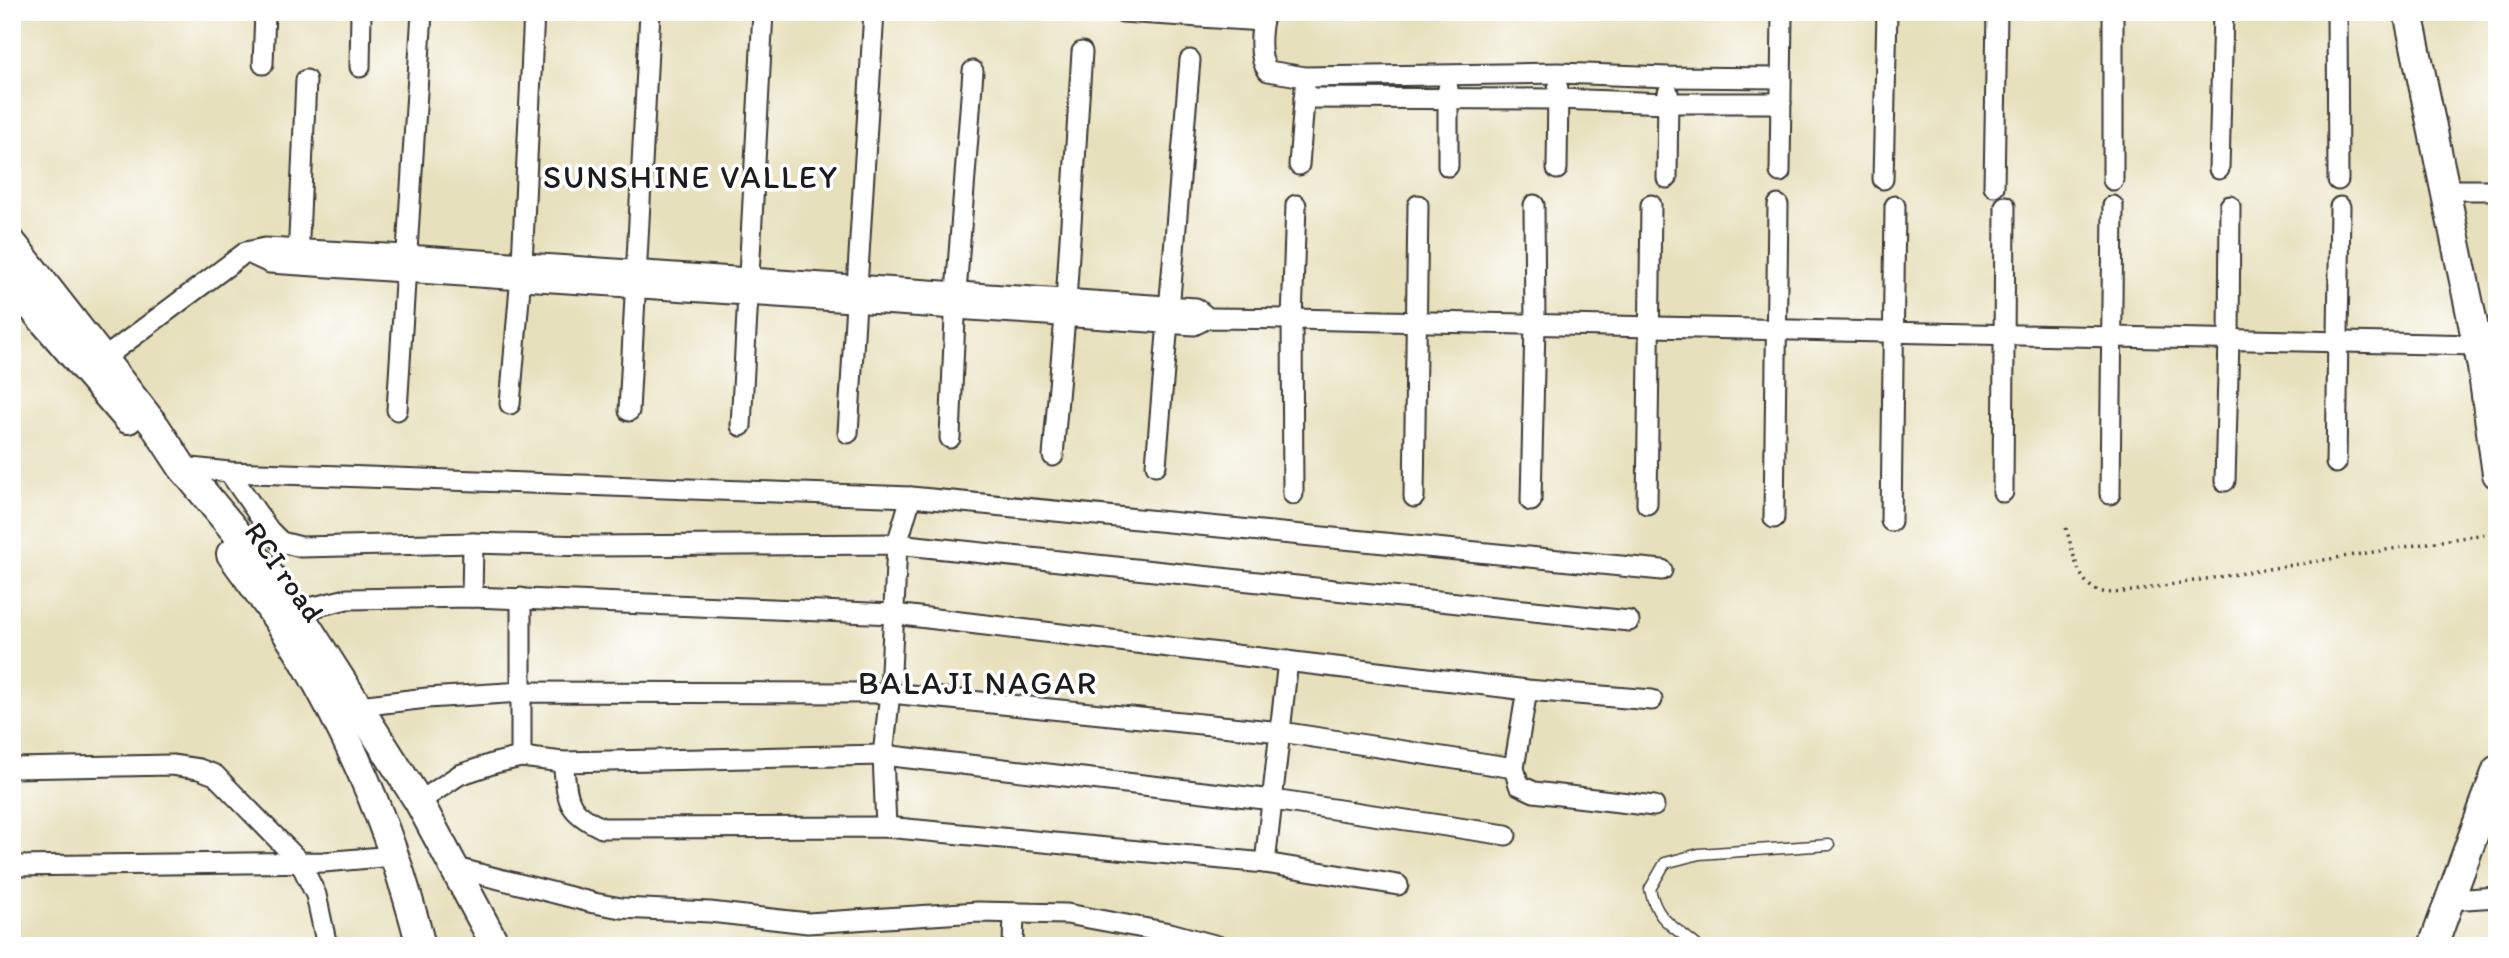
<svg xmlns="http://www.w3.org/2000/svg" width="2509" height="958" viewBox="0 0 2509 958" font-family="Itim,sans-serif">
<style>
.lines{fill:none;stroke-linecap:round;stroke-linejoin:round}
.lane-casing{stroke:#3a3934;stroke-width:13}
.street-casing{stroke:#3a3934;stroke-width:23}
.secondary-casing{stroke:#3a3934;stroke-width:32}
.path{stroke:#3a3934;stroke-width:3.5;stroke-dasharray:2 5;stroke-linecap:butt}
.lane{stroke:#fff;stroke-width:10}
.street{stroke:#fff;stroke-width:19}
.secondary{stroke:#fff;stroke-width:28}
.labels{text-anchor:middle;stroke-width:7;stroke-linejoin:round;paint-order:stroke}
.street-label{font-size:30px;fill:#1c1c1c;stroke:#fff}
.neighbourhood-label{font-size:32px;letter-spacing:2px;fill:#1c1c1c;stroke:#fff}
</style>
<rect width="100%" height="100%" fill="#fff"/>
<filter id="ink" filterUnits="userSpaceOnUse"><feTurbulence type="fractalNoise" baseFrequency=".0143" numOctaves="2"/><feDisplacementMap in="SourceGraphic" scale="14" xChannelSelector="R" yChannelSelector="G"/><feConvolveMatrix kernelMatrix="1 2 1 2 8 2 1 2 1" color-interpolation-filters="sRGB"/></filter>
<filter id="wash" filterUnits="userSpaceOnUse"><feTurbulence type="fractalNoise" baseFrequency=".00686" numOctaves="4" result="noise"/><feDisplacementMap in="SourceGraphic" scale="28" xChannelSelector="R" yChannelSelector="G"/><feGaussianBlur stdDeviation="1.57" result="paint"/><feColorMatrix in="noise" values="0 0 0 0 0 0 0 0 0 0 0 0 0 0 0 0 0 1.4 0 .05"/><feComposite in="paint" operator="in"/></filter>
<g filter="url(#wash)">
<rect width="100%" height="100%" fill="#e7e0bc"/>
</g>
<g filter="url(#ink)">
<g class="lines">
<g class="lane-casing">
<path id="lane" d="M1697 946C1673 925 1657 922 1650 889L1665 863 1699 854 1829 845"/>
</g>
<g class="street-casing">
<g id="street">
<path d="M1122 12 1263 21"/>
<path d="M1264 12C1261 29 1257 57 1268 71L1305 77 1558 73 1668 77 1781 78"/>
<path d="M2337 12 2338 180"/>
<path d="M263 64 265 12"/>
<path d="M360 67 361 12"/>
<path d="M1448 88V166"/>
<path d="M1304 98 1557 99 1668 103H1781"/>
<path d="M1299 165 1305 88"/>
<path d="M1557 169 1558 88"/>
<path d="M2219 169 2223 12"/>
<path d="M1780 172 1782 12"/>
<path d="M1667 178 1668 92"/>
<path d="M1883 179 1887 12"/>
<path d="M2113 180V12"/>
<path d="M1994 186 1997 12"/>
<path d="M2445 190H2497"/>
<path d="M246 252 270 263 1194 325 1208 318 1292 319 2478 345"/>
<path d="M298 260 306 80"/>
<path d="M103 359 246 252 265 248 407 255 1196 308 1208 318"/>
<path d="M510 404 522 263 534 12"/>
<path d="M397 410 422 12"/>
<path d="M629 411 650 12"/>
<path d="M741 426 763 12"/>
<path d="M848 433 874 12"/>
<path d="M950 438 956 293 973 71"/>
<path d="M1053 456 1065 317 1082 52"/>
<path d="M2336 463 2340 207"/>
<path d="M1156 465 1190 60"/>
<path d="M182 467 229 472 911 497 1662 570"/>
<path d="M229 472 269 530 281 542 301 547 473 543 590 546 897 544 1629 621"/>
<path d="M2225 481 2229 340 2230 206"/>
<path d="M2003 492 2005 206"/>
<path d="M1293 494 1292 319 1296 205"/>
<path d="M2110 494 2113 206"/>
<path d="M1414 497 1418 205"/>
<path d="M1531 501 1535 324 1534 205"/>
<path d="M1647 504 1651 205"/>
<path d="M1774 518 1778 205"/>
<path d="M1891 521 1895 206"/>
<path d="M472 597 473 543"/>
<path d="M297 611 347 599 472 597 894 614 1527 690 1652 700"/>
<path d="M1527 690 1514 768 1519 785 1534 792 1654 806"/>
<path d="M359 706 427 698 521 692V598"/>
<path d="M521 757V692L890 693 1281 732 1514 768"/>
<path d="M563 762C568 800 565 811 602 828L886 827 1265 863 1398 885"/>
<path d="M12 768 172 765 199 769 215 775 300 862 316 895 327 946"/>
<path d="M419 802 459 775 495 763 521 757 563 762 883 755 1273 800 1506 835"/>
<path d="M886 827 883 755 890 693 897 544 911 497"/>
<path d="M1265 863 1288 661"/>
<path d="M12 866 324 862 393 856"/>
<path d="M456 868 594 903 621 908 710 912 808 923 978 912 1067 914 1170 933 1218 946"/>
<path d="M2451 900 2497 897"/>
<path d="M1013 946 1014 913"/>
</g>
</g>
<g class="secondary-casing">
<g id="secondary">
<path d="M2408 12 2482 367 2497 474"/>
<path d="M12 243 155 426 182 467 236 532 297 611 419 802 496 946"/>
<path d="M12 284 128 419"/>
<path d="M231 554C256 589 282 623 304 660 356 748 396 847 421 946"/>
<path d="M2433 946 2497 770"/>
</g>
</g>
<path class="path" d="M2066 528C2073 549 2077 588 2103 592 2112 594 2123 592 2132 591L2497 532"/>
<use href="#lane" class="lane"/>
<use href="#street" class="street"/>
<use href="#secondary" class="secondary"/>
</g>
</g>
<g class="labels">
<g class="street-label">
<text transform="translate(284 572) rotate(55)" y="10">RCI road</text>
</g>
<g class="neighbourhood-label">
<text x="691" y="188">SUNSHINE VALLEY</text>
<text x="978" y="694">BALAJI NAGAR</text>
</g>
</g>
<rect width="2509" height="958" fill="none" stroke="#fff" stroke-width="42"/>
</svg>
